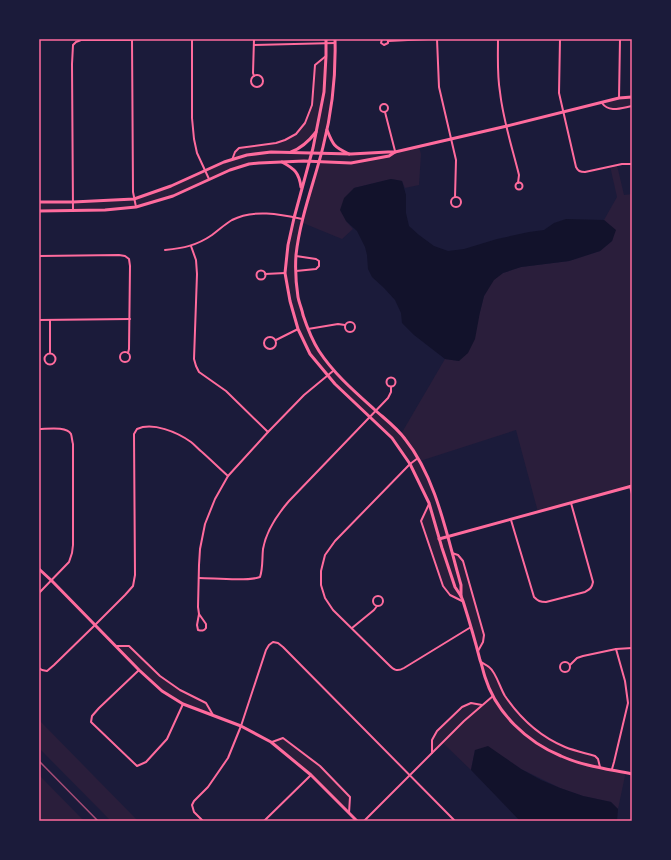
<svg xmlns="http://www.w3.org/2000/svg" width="671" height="860" viewBox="0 0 671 860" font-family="'Playfair Display',serif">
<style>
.green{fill:#2a1e3b;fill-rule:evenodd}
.water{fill:#12122b}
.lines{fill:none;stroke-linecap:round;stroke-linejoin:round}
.minor{stroke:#ff6b9d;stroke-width:2}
.tertiary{stroke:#ff6b9d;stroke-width:3}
.rail{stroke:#a44b75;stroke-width:1.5}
.neatline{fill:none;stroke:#ff6b9d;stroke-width:1.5}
</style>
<rect width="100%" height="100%" fill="#1b1b3a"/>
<g class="green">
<path d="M326 39H335L333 90 321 153 388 152 419 147 421 154 419 185 405 188 402 181 391 179 354 188 346 221 353 229 342 239 303 223 296 256 299 299 308 329 319 351 340 378 401 434 404 429 445 359 459 361 480 312 484 296 493 280 503 273 521 267 569 261 600 251 612 241 615 230 604 220 617 197 610 166 617 165 624 195 632 194V486L538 512 516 430 420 461 437 501 452 552 458 555 463 561 484 635 483 642 478 651 463 601 450 595 443 586 421 521 429 503 414 471 392 438 335 384 310 354 298 329 290 301 285 273 288 245 294 218 302 222 321 153H311L309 161 259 163 230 170 173 196 136 207 105 210 39 211V202L134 199 171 186 232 160 235 152 239 148 276 143 285 140 296 134 305 123 312 105 315 65 326 56ZM316 131 311 153 289 152C300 149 309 140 316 131Z"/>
<path d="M632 97V106C621 108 609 113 602 103Z"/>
<path d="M116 646H129L160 676 180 690 206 703 214 716 183 704 162 691Z"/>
<path d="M481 662 489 667 493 671 505 696 523 719 545 736 566 747 595 756 598 759 600 767 618 771H626L618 809 611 802 583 796 560 788 521 769 505 758 475 750 471 770 443 743 432 753V740L437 731 462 707 471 703 482 705 493 696Z"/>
<path d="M39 720 138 821H111L39 748Z"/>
<path d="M283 738 320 766 350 797 349 813 311 775 271 742Z"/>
<path d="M39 775 84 821H39Z"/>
</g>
<g class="water">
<path d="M391 179 402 181 406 195V213L409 226 419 235 434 246 448 251 464 249 497 239 529 232 544 230 554 223 566 219 604 220 616 230 612 241 600 251 569 261 521 267 503 273 494 280 484 296 480 312 475 339 468 353 459 361 445 359 414 335 402 323 401 313 395 300 384 288 372 277 368 269 367 255 365 247 357 231 346 221 340 210 344 198 354 188Z"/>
<path d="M488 746 521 769 541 780 560 788 583 796 611 802 618 809 617 821H520L471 770 475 750Z"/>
</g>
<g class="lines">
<g class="minor">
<path d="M192 39V118L194 139 197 153 209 179"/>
<path d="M382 39 381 43 384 45 388 43V41L387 39"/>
<path d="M437 39 439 87 456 160 455 197"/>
<path d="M498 39C498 57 497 75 500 92 503 120 512 147 519 175L518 183"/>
<path d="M560 39 559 93 576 167C578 171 580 172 585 172L622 164H632"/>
<path d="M132 40 133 192 136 207"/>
<path d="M388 41 428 39"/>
<path d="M254 45 335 43"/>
<circle cx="257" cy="81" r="6"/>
<path d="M254 76 253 73 254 39"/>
<path d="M619 98 620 39"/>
<path d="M602 103C609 113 621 108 632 106"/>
<circle cx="384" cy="108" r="4"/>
<path d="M385 112 395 151"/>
<path d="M232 160 235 152 239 148 276 143 285 140 296 134 305 123 312 105 315 65 326 56"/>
<circle cx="519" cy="186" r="3.5"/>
<circle cx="456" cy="202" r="5"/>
<path d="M73 211 72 64 73 45 76 42 81 40H132"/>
<path d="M191 246 196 260 197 274 194 359 196 366 199 372 226 391 268 432"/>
<path d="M165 250C183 248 196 246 212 235 219 230 225 224 232 220 253 209 280 214 302 219"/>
<path d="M39 256 119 255 125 256 129 259 130 266 129 349 128 353"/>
<circle cx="261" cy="275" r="4.5"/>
<path d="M296 271 316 269 319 266V261L316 259 296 256"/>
<path d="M265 274 285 273"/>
<path d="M39 320 130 319"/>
<path d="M50 320V353"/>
<circle cx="350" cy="327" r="5"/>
<path d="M308 329 338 324 345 325"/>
<circle cx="270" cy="343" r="6"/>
<path d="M276 340 298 329"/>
<circle cx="125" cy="357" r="5"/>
<circle cx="50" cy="359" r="5.5"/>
<circle cx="391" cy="382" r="4.5"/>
<path d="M39 429C47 429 67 426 71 434 72 437 72 441 73 444V545L72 553 69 562 39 593"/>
<path d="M418 458 410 464 335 541 325 555 321 571V585L325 598 333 610 389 665C394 670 397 672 404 668L471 627"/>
<path d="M630 486 632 494"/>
<path d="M429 504 421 521 443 586 450 595 462 601"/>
<path d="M511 520 534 597C538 601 540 602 546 602L585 592C590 589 592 588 593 582L571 503"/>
<path d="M452 553 458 555 463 561 484 635 483 642 478 651"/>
<path d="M199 578C213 578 248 582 260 577 263 568 262 559 263 549 266 531 277 515 289 501L388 398 391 392V387"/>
<circle cx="378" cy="601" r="5"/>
<path d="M199 614 198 607 199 565 200 549 205 524 215 499 228 476 268 432 304 395 333 371"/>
<path d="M199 614 206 624V628C204 631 202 631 198 630L197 625Z"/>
<path d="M352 628 374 610 377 606"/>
<path d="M116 646H129L160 676 180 690 206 703 213 715"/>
<circle cx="565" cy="667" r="5"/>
<path d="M481 662C484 664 487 665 489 667 496 672 500 688 505 696 520 718 541 737 565 747 575 751 585 753 595 756L598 759 600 767"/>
<path d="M570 665 577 658 583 656 616 649 632 648"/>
<path d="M39 668 42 670 47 671 54 665 95 625 125 595 133 586 135 575 134 434 137 429C153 422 177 432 191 442 195 445 198 449 202 452 211 460 219 468 228 476"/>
<path d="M139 670 99 708 92 716 91 722 137 766 146 762 167 739 183 704"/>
<path d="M272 742 283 738 320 766 350 797 349 813"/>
<path d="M432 753V740L437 731 462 707 471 703 482 705"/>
<path d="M612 769 614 762 628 703 625 681 616 649"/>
<path d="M203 821 194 812 192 805 194 801 208 787 228 758 241 726 266 650 269 645 273 642 278 643 283 647 455 821"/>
<path d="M264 821 311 775"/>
<path d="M364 821 464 721 493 696"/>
</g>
<g class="tertiary">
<path d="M326 39V56L324 92 313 148 294 218 288 245 285 273 290 301 298 329 310 354 335 384 392 438 410 464 429 503 442 548 455 587 461 596 463 601C469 620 475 640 480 660 482 665 483 671 485 677 496 713 527 742 561 756 583 766 608 769 632 774"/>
<path d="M335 39C336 75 332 112 323 147 314 183 300 218 296 255 295 269 296 284 298 297 299 303 302 309 303 315 307 327 312 340 319 351 334 374 355 392 375 410 385 419 397 428 405 439 437 479 447 537 461 585V596"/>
<path d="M327 130C333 145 334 147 349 154"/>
<path d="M291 152C302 148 309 141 316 132"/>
<path d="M282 162C295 169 299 173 301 187"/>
<path d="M39 202H73L134 199 171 186 224 162 247 155 271 152 351 154 388 152H395"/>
<path d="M39 211 105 210 136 207 173 196 230 170 249 164 259 163 304 161 351 163 389 156 395 152 507 126 619 98 632 97"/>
<path d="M439 539 632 486"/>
<path d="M39 569 52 581 139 670 162 691 183 704 241 726 271 742 311 775 357 821"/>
</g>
<path class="rail" d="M39 761 98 821"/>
</g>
<rect width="671" height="860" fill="none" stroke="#1b1b3a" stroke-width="80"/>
<rect x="40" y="40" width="591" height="780" class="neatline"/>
</svg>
